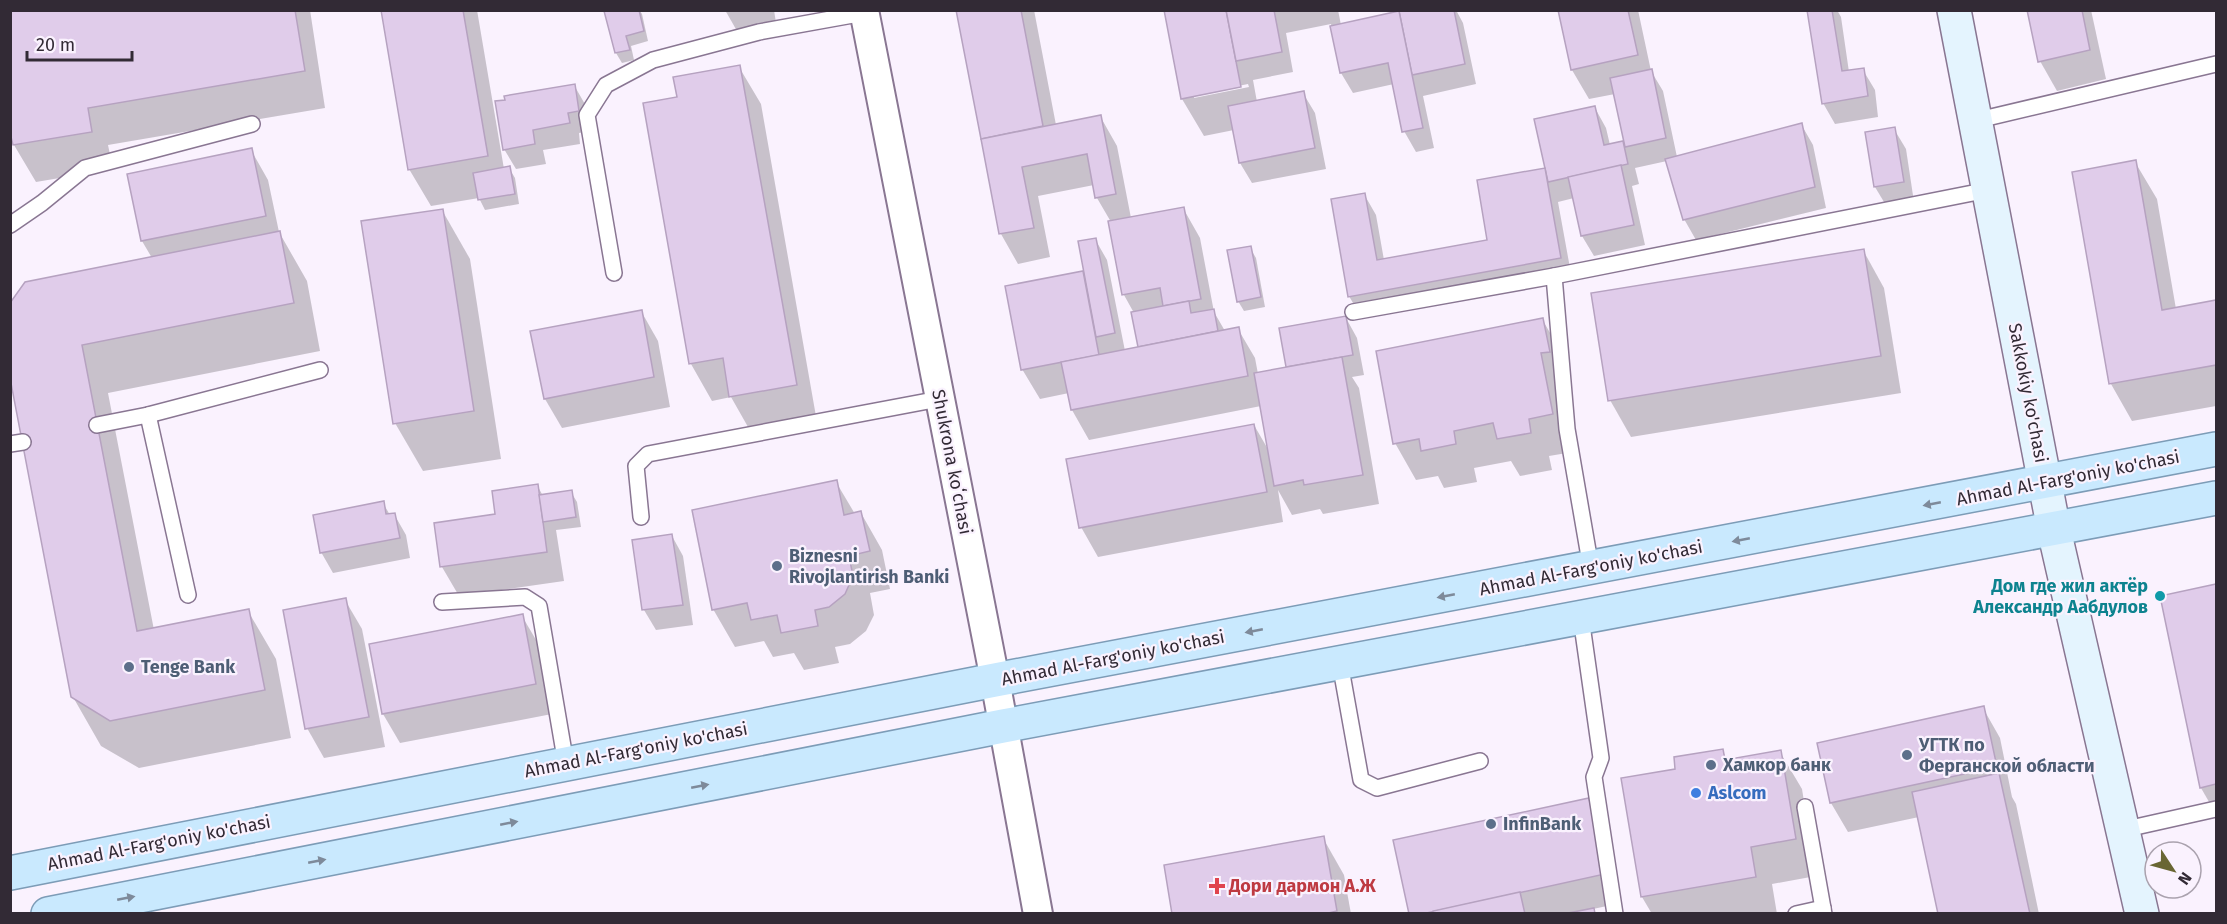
<svg xmlns="http://www.w3.org/2000/svg" width="2227" height="924" viewBox="0 0 2227 924" font-family="'Fira Sans',sans-serif">
<style>
.shadow{fill:#0003;fill-rule:evenodd}
.building{fill:#e0ccea;stroke:#b6a2c0;stroke-width:1.5}
.lines{fill:none;stroke-linecap:round;stroke-linejoin:round}
.lane-casing{stroke:#897692;stroke-width:18}
.street-casing{stroke:#897692;stroke-width:32}
.secondary-casing{stroke:#897692;stroke-width:36}
.primary-casing{stroke:#7d9cb7;stroke-width:36}
.lane{stroke:#fff;stroke-width:15}
.street{stroke:#fff;stroke-width:28}
.secondary{stroke:#e4f4fe;stroke-width:33}
.primary{stroke:#c9e9fe;stroke-width:33}
.oneway{fill:#7e8a9a}
.service-dot{fill:#5c6f8a;stroke:#faf2fe;stroke-width:2}
.culture-dot{fill:#0f9aa8;stroke:#faf2fe;stroke-width:2}
.shop-dot{fill:#3f7fe0;stroke:#faf2fe;stroke-width:2}
.health-dot{fill:#e0444e;stroke:#faf2fe;stroke-width:2}
.labels{text-anchor:middle;stroke-width:4.5;stroke-linejoin:round;paint-order:stroke}
.street-label{font-size:18px;fill:#322a35;stroke:#faf2fe}
.service-label{font-size:18px;font-weight:bold;fill:#4e5e75;stroke:#faf2fe;text-anchor:start}
.culture-label{font-size:18px;font-weight:bold;fill:#0d838f;stroke:#faf2fe;text-anchor:end}
.shop-label{font-size:18px;font-weight:bold;fill:#366cbe;stroke:#faf2fe;text-anchor:start}
.health-label{font-size:18px;font-weight:bold;fill:#be3a42;stroke:#faf2fe;text-anchor:start}
</style>
<rect width="100%" height="100%" fill="#faf2fe"/>
<g class="shadow">
<path d="M10 10H310L325 108 108 145 113 169 36 182 14 145Z"/>
<path d="M383 10H477L504 169 509 168 515 178 519 204 485 210 479 198 431 206 409 169Z"/>
<path d="M611 10H639L642 14 648 41 631 46 634 60 622 63 616 53 606 12Z"/>
<path d="M725 10H774L776 23 737 31Z"/>
<path d="M958 10H1034L1056 125 1100 116 1117 146 1131 218 1183 208 1200 238 1214 312 1225 331 1238 329 1255 358 1258 374 1289 368 1288 366 1346 318 1357 338 1364 375 1352 377 1359 388 1379 504 1323 514 1320 509 1292 515 1278 490 1283 522 1098 557 1081 527 1254 425 1269 451 1261 406 1089 440 1072 410 1069 393 1040 399 1022 369 1082 272 1086 278 1095 239 1107 260 1125 351 1139 348 1134 313 1124 295 1111 222 1097 198 1094 185 1038 196 1050 257 1018 264 1001 234Z"/>
<path d="M1165 10H1338L1341 25 1412 10H1456L1463 23 1476 84 1423 96 1434 148 1416 152 1404 131 1394 84 1353 93 1341 73 1331 24 1286 33 1293 72 1253 80 1257 102 1303 93 1315 113 1326 169 1252 183 1240 163 1234 130 1204 136 1182 99ZM1248 84 1249 87 1194 98V95Z"/>
<path d="M1560 10H1638L1651 71 1663 91 1677 157 1801 124 1813 145 1826 208 1696 240 1684 219 1667 161 1635 168 1639 184 1632 186 1645 245 1594 256 1582 236 1574 198 1558 202 1572 279 1361 317 1349 296 1364 194 1376 215 1384 260 1489 241 1595 108 1606 128 1610 145 1625 142 1615 94 1589 99 1572 70Z"/>
<path d="M1809 10H1837L1841 17 1849 72 1863 70 1875 90 1878 117 1835 124 1823 103Z"/>
<path d="M2029 10H2091L2106 79 2057 91 2040 61Z"/>
<path d="M739 67 761 104 817 422 752 434 731 397 712 401 691 364Z"/>
<path d="M574 85 586 106 590 131 579 133 580 144 543 150 546 164 516 169 504 149Z"/>
<path d="M1894 129 1906 149 1914 202 1887 207 1875 187Z"/>
<path d="M251 150 268 180 279 232 307 281 320 351 108 393 154 630 248 611 276 659 291 738 139 768 101 746 73 697 10 370 152 258 142 241 129 175Z"/>
<path d="M2135 162 2157 199 2176 309 2216 301V406L2132 421 2111 384 2074 173Z"/>
<path d="M442 210 470 259 501 459 423 471 395 423Z"/>
<path d="M1250 248 1256 258 1265 307 1244 311 1238 301Z"/>
<path d="M1863 250 1884 288 1901 393 1631 437 1610 400Z"/>
<path d="M641 311 658 341 670 407 562 428 545 399Z"/>
<path d="M1542 319 1564 357 1573 452 1549 456 1552 470 1520 476 1511 461 1474 468 1477 482 1444 488 1438 476 1416 480 1395 443Z"/>
<path d="M836 482 855 514 861 513 882 550 890 589 870 593 874 615 866 631 850 644 835 647 839 663 804 670 794 653 773 657 764 641 735 647 713 609Z"/>
<path d="M537 485 543 496 571 492 577 502 581 527 556 530 564 581 459 596 442 567Z"/>
<path d="M383 503 390 515 394 514 406 535 410 558 333 573 321 552Z"/>
<path d="M672 536 683 556 693 625 656 630 644 610 634 542Z"/>
<path d="M2216 585V814L2201 788 2162 597Z"/>
<path d="M345 600 362 629 385 747 324 758 307 728Z"/>
<path d="M522 616 539 645 552 714 400 743 383 714Z"/>
<path d="M1983 708 2000 738 2012 797 2016 804 2039 914H1940L1919 817 1848 832 1831 803Z"/>
<path d="M1722 750 1728 761 1780 752 1802 789 1816 876 1772 884 1777 914H1652L1642 897 1623 779 1677 770Z"/>
<path d="M1588 799 1605 829 1621 903 1593 909 1595 914H1411Z"/>
<path d="M1323 838 1344 875 1351 914H1174Z"/>
</g>
<g class="building">
<path d="M10 10H295L305 71 88 108 92 132 13 145 10 133Z"/>
<path d="M381 10H463L488 156 408 170Z"/>
<path d="M639 10 644 31 626 36 630 50 615 53 604 11Z"/>
<path d="M956 10H1021L1043 126 981 139Z"/>
<path d="M1164 10H1226L1241 87 1181 99Z"/>
<path d="M1226 10H1274L1282 52 1236 61Z"/>
<path d="M1403 10H1454L1465 64 1412 75 1399 11Z"/>
<path d="M1558 10H1628L1638 55 1571 70Z"/>
<path d="M1807 10H1832L1842 71 1864 68 1868 96 1822 104Z"/>
<path d="M2027 10H2082L2090 50 2038 62Z"/>
<path d="M1399 11 1423 128 1402 132 1388 63 1340 73 1330 26Z"/>
<path d="M740 65 797 385 729 397 723 358 689 364 643 103 677 97 673 77Z"/>
<path d="M1652 69 1666 138 1625 147 1610 78Z"/>
<path d="M575 84 579 111 568 113 570 123 533 130 535 144 503 150 495 101 505 100 504 96Z"/>
<path d="M1304 91 1315 148 1239 163 1228 106Z"/>
<path d="M1595 106 1604 145 1623 141 1628 164 1548 182 1534 119Z"/>
<path d="M1101 115 1116 194 1095 198 1087 154 1022 167 1034 228 999 234 981 139Z"/>
<path d="M1802 123 1815 187 1683 220 1665 159Z"/>
<path d="M1895 127 1904 182 1874 187 1865 132Z"/>
<path d="M252 148 266 216 141 241 127 174Z"/>
<path d="M2136 160 2162 310 2216 300V365L2109 384 2072 172Z"/>
<path d="M1621 165 1634 225 1581 236 1568 177Z"/>
<path d="M510 166 515 194 478 200 473 173Z"/>
<path d="M1545 168 1561 258 1348 297 1331 199 1365 193 1377 260 1487 240 1477 180Z"/>
<path d="M1184 207 1201 299 1163 306 1160 288 1122 295 1108 221Z"/>
<path d="M443 209 474 411 393 424 361 221Z"/>
<path d="M280 231 294 303 82 345 137 631 249 609 265 690 110 721 71 697 10 378V303L25 282Z"/>
<path d="M1096 238 1115 333 1096 337 1078 241Z"/>
<path d="M1251 246 1261 297 1237 302 1227 250Z"/>
<path d="M1864 249 1881 356 1608 401 1591 293Z"/>
<path d="M1083 271 1099 355 1021 370 1005 286Z"/>
<path d="M1189 301 1191 313 1214 309 1218 331 1138 347 1131 312Z"/>
<path d="M642 310 654 377 544 399 530 331Z"/>
<path d="M1346 316 1353 355 1286 367 1279 328Z"/>
<path d="M1543 318 1550 352 1541 353 1553 414 1529 419 1531 433 1497 439 1493 423 1454 431 1456 444 1421 451 1419 439 1393 444 1376 351Z"/>
<path d="M1239 327 1248 376 1071 410 1061 362Z"/>
<path d="M1342 357 1363 475 1304 485 1303 480 1274 486 1254 373Z"/>
<path d="M1254 424 1267 492 1079 528 1066 459Z"/>
<path d="M837 480 844 515 861 511 870 551 849 556 853 576 845 594 829 607 815 610 818 626 781 633 777 615 751 620 747 603 712 610 692 510Z"/>
<path d="M538 484 547 552 440 567 434 523 495 514 492 491Z"/>
<path d="M572 490 576 517 543 522 539 495Z"/>
<path d="M384 501 386 514 395 513 400 538 320 553 313 515Z"/>
<path d="M672 534 683 605 642 610 632 540Z"/>
<path d="M2216 584V784L2200 788 2160 596Z"/>
<path d="M346 598 369 717 305 729 283 610Z"/>
<path d="M523 614 536 684 382 714 369 644Z"/>
<path d="M1984 706 1997 767 1830 803 1817 743Z"/>
<path d="M1723 749 1725 760 1781 750 1796 839 1751 847 1756 877 1641 897 1621 778 1675 769 1674 757Z"/>
<path d="M1999 773 2030 914H1938L1912 792Z"/>
<path d="M1589 798 1605 874 1422 914H1409L1393 840Z"/>
<path d="M1324 836 1337 911 1324 914H1172L1164 865Z"/>
<path d="M1520 892 1525 914H1433V911Z"/>
<path d="M1594 908 1595 914H1563Z"/>
</g>
<g class="lines">
<g class="lane-casing">
<g id="lane">
<path d="M1974 121 2216 64"/>
<path d="M10 225 42 203 85 168 252 124"/>
<path d="M614 273 587 115 606 85 653 60 759 32 864 13"/>
<path d="M1554 276 1567 429 1591 568"/>
<path d="M1353 312 1554 276 1988 190"/>
<path d="M148 415 188 595"/>
<path d="M97 425 148 415 320 370"/>
<path d="M10 444 23 442"/>
<path d="M641 517 636 466 648 454 939 399"/>
<path d="M442 602 525 597 539 606 566 764"/>
<path d="M1581 618 1601 758 1594 777 1615 914"/>
<path d="M1340 663 1361 780 1377 788 1480 761"/>
<path d="M1805 807 1824 914"/>
<path d="M2122 830 2216 809"/>
<path d="M1796 914 1823 908"/>
</g>
</g>
<g class="street-casing">
<path id="street" d="M864 10 995 680 1038 914"/>
</g>
<g class="secondary-casing">
<path id="secondary" d="M1954 10 2054 530 2142 914"/>
</g>
<g class="primary-casing">
<g id="primary">
<path d="M10 873 995 680 2216 449"/>
<path d="M48 914 1003 726 2216 498"/>
</g>
</g>
<use href="#lane" class="lane"/>
<use href="#street" class="street"/>
<use href="#secondary" class="secondary"/>
<use href="#primary" class="primary"/>
</g>
<defs><path id="oneway-solid" d="M-6-.8H1V-3.2L6.5 0L1 3.2V.8H-6Z" transform="scale(1.5)"/></defs>
<g class="oneway">
<use href="#oneway-solid" transform="translate(1932 504) rotate(169)"/>
<use href="#oneway-solid" transform="translate(1741 540) rotate(169)"/>
<use href="#oneway-solid" transform="translate(1446 596) rotate(169)"/>
<use href="#oneway-solid" transform="translate(1254 631) rotate(169)"/>
<use href="#oneway-solid" transform="translate(700 786) rotate(-11)"/>
<use href="#oneway-solid" transform="translate(509 823) rotate(-11)"/>
<use href="#oneway-solid" transform="translate(317 861) rotate(-11)"/>
<use href="#oneway-solid" transform="translate(126 898) rotate(-11)"/>
</g>
<g class="service-dot">
<circle cx="777" cy="566" r="6"/>
<circle cx="129" cy="667" r="6"/>
<circle cx="1907" cy="755" r="6"/>
<circle cx="1711" cy="765" r="6"/>
<circle cx="1491" cy="824" r="6"/>
</g>
<circle class="culture-dot" cx="2160" cy="596" r="6"/>
<circle class="shop-dot" cx="1696" cy="793" r="6"/>
<path class="health-dot" d="M1214 877h6v6h6v6h-6v6h-6v-6h-6v-6h6z"/>
<g class="labels">
<g class="street-label">
<text transform="translate(2028 393) rotate(79)" y="6">Sakkokiy ko'chasi</text>
<text transform="translate(952 462) rotate(79)" y="6">Shukrona koʻchasi</text>
<text transform="translate(2068 478) rotate(-11)" y="6">Ahmad Al-Farg'oniy ko'chasi</text>
<text transform="translate(1591 568) rotate(-11)" y="6">Ahmad Al-Farg'oniy ko'chasi</text>
<text transform="translate(1113 658) rotate(-11)" y="6">Ahmad Al-Farg'oniy ko'chasi</text>
<text transform="translate(636 750) rotate(-11)" y="6">Ahmad Al-Farg'oniy ko'chasi</text>
<text transform="translate(159 843) rotate(-11)" y="6">Ahmad Al-Farg'oniy ko'chasi</text>
</g>
<g class="service-label">
<text x="789" y="562">Biznesni<tspan x="789" dy="21">Rivojlantirish Banki</tspan></text>
<text x="141" y="673">Tenge Bank</text>
<text x="1919" y="751">УГТК по<tspan x="1919" dy="21">Ферганской области</tspan></text>
<text x="1723" y="771">Хамкор банк</text>
<text x="1503" y="830">InfinBank</text>
</g>
<g class="culture-label">
<text x="2148" y="592">Дом где жил актёр<tspan x="2148" dy="21">Александр Аабдулов</tspan></text>
</g>
<g class="shop-label">
<text x="1708" y="799">Aslcom</text>
</g>
<g class="health-label">
<text x="1229" y="892">Дори дармон А.Ж</text>
</g>
</g>
<rect width="2227" height="924" fill="none" stroke="#322a35" stroke-width="24"/>
<g transform="translate(2173 870) rotate(126)"><circle r="28" fill="#faf2fe" stroke="#aaa2ae" stroke-width="1.5"/>
<path d="M0-4.5L10 22L0 15L-10 22Z" fill="#696633"/>
<text y="-9" font-size="16" font-weight="bold" text-anchor="middle" fill="#322a35">N</text>
</g>
<path d="M27 51v9h105v-9" fill="none" stroke="#322a35" stroke-width="3"/>
<text x="36" y="51" font-size="18" fill="#322a35" stroke="#faf2fe" stroke-width="4.5" paint-order="stroke">20 m</text>
</svg>
